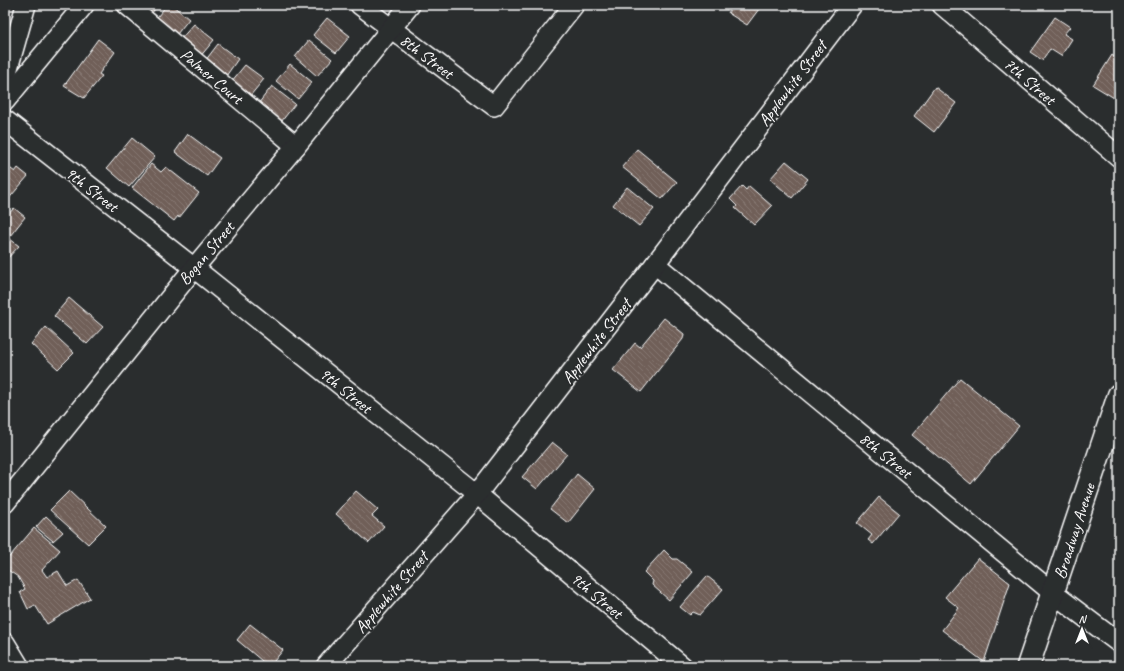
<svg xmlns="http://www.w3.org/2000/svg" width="1124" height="671" viewBox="0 0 1124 671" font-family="Caveat,sans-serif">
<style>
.building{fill:url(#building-back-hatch);stroke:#fff}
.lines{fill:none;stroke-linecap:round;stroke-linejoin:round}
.minor-casing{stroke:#fff;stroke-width:22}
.secondary-casing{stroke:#fff;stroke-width:25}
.minor{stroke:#2a2d2e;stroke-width:19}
.secondary{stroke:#2a2d2e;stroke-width:22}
.labels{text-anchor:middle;stroke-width:4;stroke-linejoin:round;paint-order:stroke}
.street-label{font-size:17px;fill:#fff;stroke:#2a2d2e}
</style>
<defs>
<pattern id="building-back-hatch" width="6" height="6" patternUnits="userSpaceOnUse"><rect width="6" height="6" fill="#705f58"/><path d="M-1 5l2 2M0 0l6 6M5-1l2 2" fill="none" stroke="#857771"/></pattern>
</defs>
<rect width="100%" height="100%" fill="#2a2d2e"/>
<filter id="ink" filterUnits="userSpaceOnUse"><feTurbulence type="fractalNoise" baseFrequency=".025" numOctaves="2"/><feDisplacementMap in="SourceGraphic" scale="8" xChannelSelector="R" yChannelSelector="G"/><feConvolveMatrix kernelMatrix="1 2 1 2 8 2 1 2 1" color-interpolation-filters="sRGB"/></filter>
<g filter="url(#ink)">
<g class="building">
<path d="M133 5H158L148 18Z"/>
<path d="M167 5H172L189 19 173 39 153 22Z"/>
<path d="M733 5H762L747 25 728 13Z"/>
<path d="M1055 17 1070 27 1064 34 1072 39 1061 56 1050 49 1042 60 1030 52Z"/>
<path d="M327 18 350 36 336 53 313 35Z"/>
<path d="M194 24 214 40 199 58 179 41Z"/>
<path d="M98 39 115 52 99 74 102 76 84 98 64 86Z"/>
<path d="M309 40 332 59 317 76 295 57Z"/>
<path d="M218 44 238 59 226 76 205 61Z"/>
<path d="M1112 55 1119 60V101L1093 85Z"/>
<path d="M290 64 312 82 298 99 276 81Z"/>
<path d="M245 65 264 79 250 96 231 82Z"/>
<path d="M272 86 295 104 281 122 258 104Z"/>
<path d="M935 87 956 103 934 132 914 116Z"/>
<path d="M188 134 220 158 207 176 175 152Z"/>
<path d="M132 138 155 157 129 187 107 168Z"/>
<path d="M637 149 677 182 662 199 622 167Z"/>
<path d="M786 161 808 179 792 198 770 179Z"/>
<path d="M151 164 161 172 166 167 199 193 179 218 178 216 174 221 132 188Z"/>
<path d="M7 166 15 172 18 168 28 176 6 202 5 168Z"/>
<path d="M742 186 746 190 749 186 772 206 754 225 735 208 737 206 730 199Z"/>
<path d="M627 187 654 209 639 226 613 205Z"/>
<path d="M14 208 25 217 10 236 5 232V218Z"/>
<path d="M5 235 19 246 5 261Z"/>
<path d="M69 298 103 327 87 344 54 316Z"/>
<path d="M664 318 684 334 683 339 641 392 613 370 635 343 640 347Z"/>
<path d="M46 327 74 353 58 369 31 344Z"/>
<path d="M960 378 1019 426 971 484 912 435Z"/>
<path d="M552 442 567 454 537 489 522 477Z"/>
<path d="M577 474 595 489 568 523 550 509Z"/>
<path d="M69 491 106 526 88 544 50 510Z"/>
<path d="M356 491 378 510 372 516 384 526 369 543 336 514Z"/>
<path d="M879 497 899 513 873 544 868 540 872 535 857 523Z"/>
<path d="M46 516 63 532 53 541 36 527Z"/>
<path d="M34 528 60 550 42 570 47 577 58 571 67 586 78 580 90 598 47 624 35 605 28 609 20 592 25 589 18 577 5 568V562Z"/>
<path d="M664 550 673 559H677L693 572 669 600 652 585 653 581 644 572Z"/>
<path d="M978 558 1010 583 984 662 942 630 959 608 945 597Z"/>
<path d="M707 576 723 589 700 615 693 612 690 615 680 607Z"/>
<path d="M250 624 283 650 270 666H268L237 640Z"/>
</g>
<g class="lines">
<g class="minor-casing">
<g id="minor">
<path d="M127 5 296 146"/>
<path d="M360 5 494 106 574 5"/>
<path d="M942 5 1119 157"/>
<path d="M5 79 26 5"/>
<path d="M5 101 84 5"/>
<path d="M5 120 194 268 477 494 682 666"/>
<path d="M655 264 1053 593 1119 643"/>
<path d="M5 503 194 268 296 146 410 5"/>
<path d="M5 643 19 666"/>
<path d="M326 666 477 494 655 264 852 5"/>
</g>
</g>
<g class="secondary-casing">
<path id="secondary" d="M1028 666 1119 395"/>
</g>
<use href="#minor" class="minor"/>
<use href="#secondary" class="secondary"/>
</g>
</g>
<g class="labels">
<g class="street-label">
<text transform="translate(427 56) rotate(37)" y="6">8th Street</text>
<text transform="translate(212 76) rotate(40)" y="6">Palmer Court</text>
<text transform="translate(1030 81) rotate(41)" y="6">7th Street</text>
<text transform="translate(792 83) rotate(-53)" y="6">Applewhite Street</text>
<text transform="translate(92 189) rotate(38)" y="6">9th Street</text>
<text transform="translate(206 253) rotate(-50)" y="6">Bogan Street</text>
<text transform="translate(596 341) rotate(-52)" y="6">Applewhite Street</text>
<text transform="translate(346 390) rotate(39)" y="6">9th Street</text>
<text transform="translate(886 455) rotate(39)" y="6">8th Street</text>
<text transform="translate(1074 531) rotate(-72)" y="6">Broadway Avenue</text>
<text transform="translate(391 592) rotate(-49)" y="6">Applewhite Street</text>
<text transform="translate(597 595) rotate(40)" y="6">9th Street</text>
</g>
</g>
<rect width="1124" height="671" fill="none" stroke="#2a2d2e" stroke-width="20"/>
<rect x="10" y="10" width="1104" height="651" fill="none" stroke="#fff" stroke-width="1.5" filter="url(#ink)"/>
<g transform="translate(1082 629)" stroke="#2a2d2e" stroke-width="3" paint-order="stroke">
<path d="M0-3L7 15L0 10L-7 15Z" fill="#ffffff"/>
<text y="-6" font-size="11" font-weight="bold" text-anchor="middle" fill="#ffffff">N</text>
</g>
</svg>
